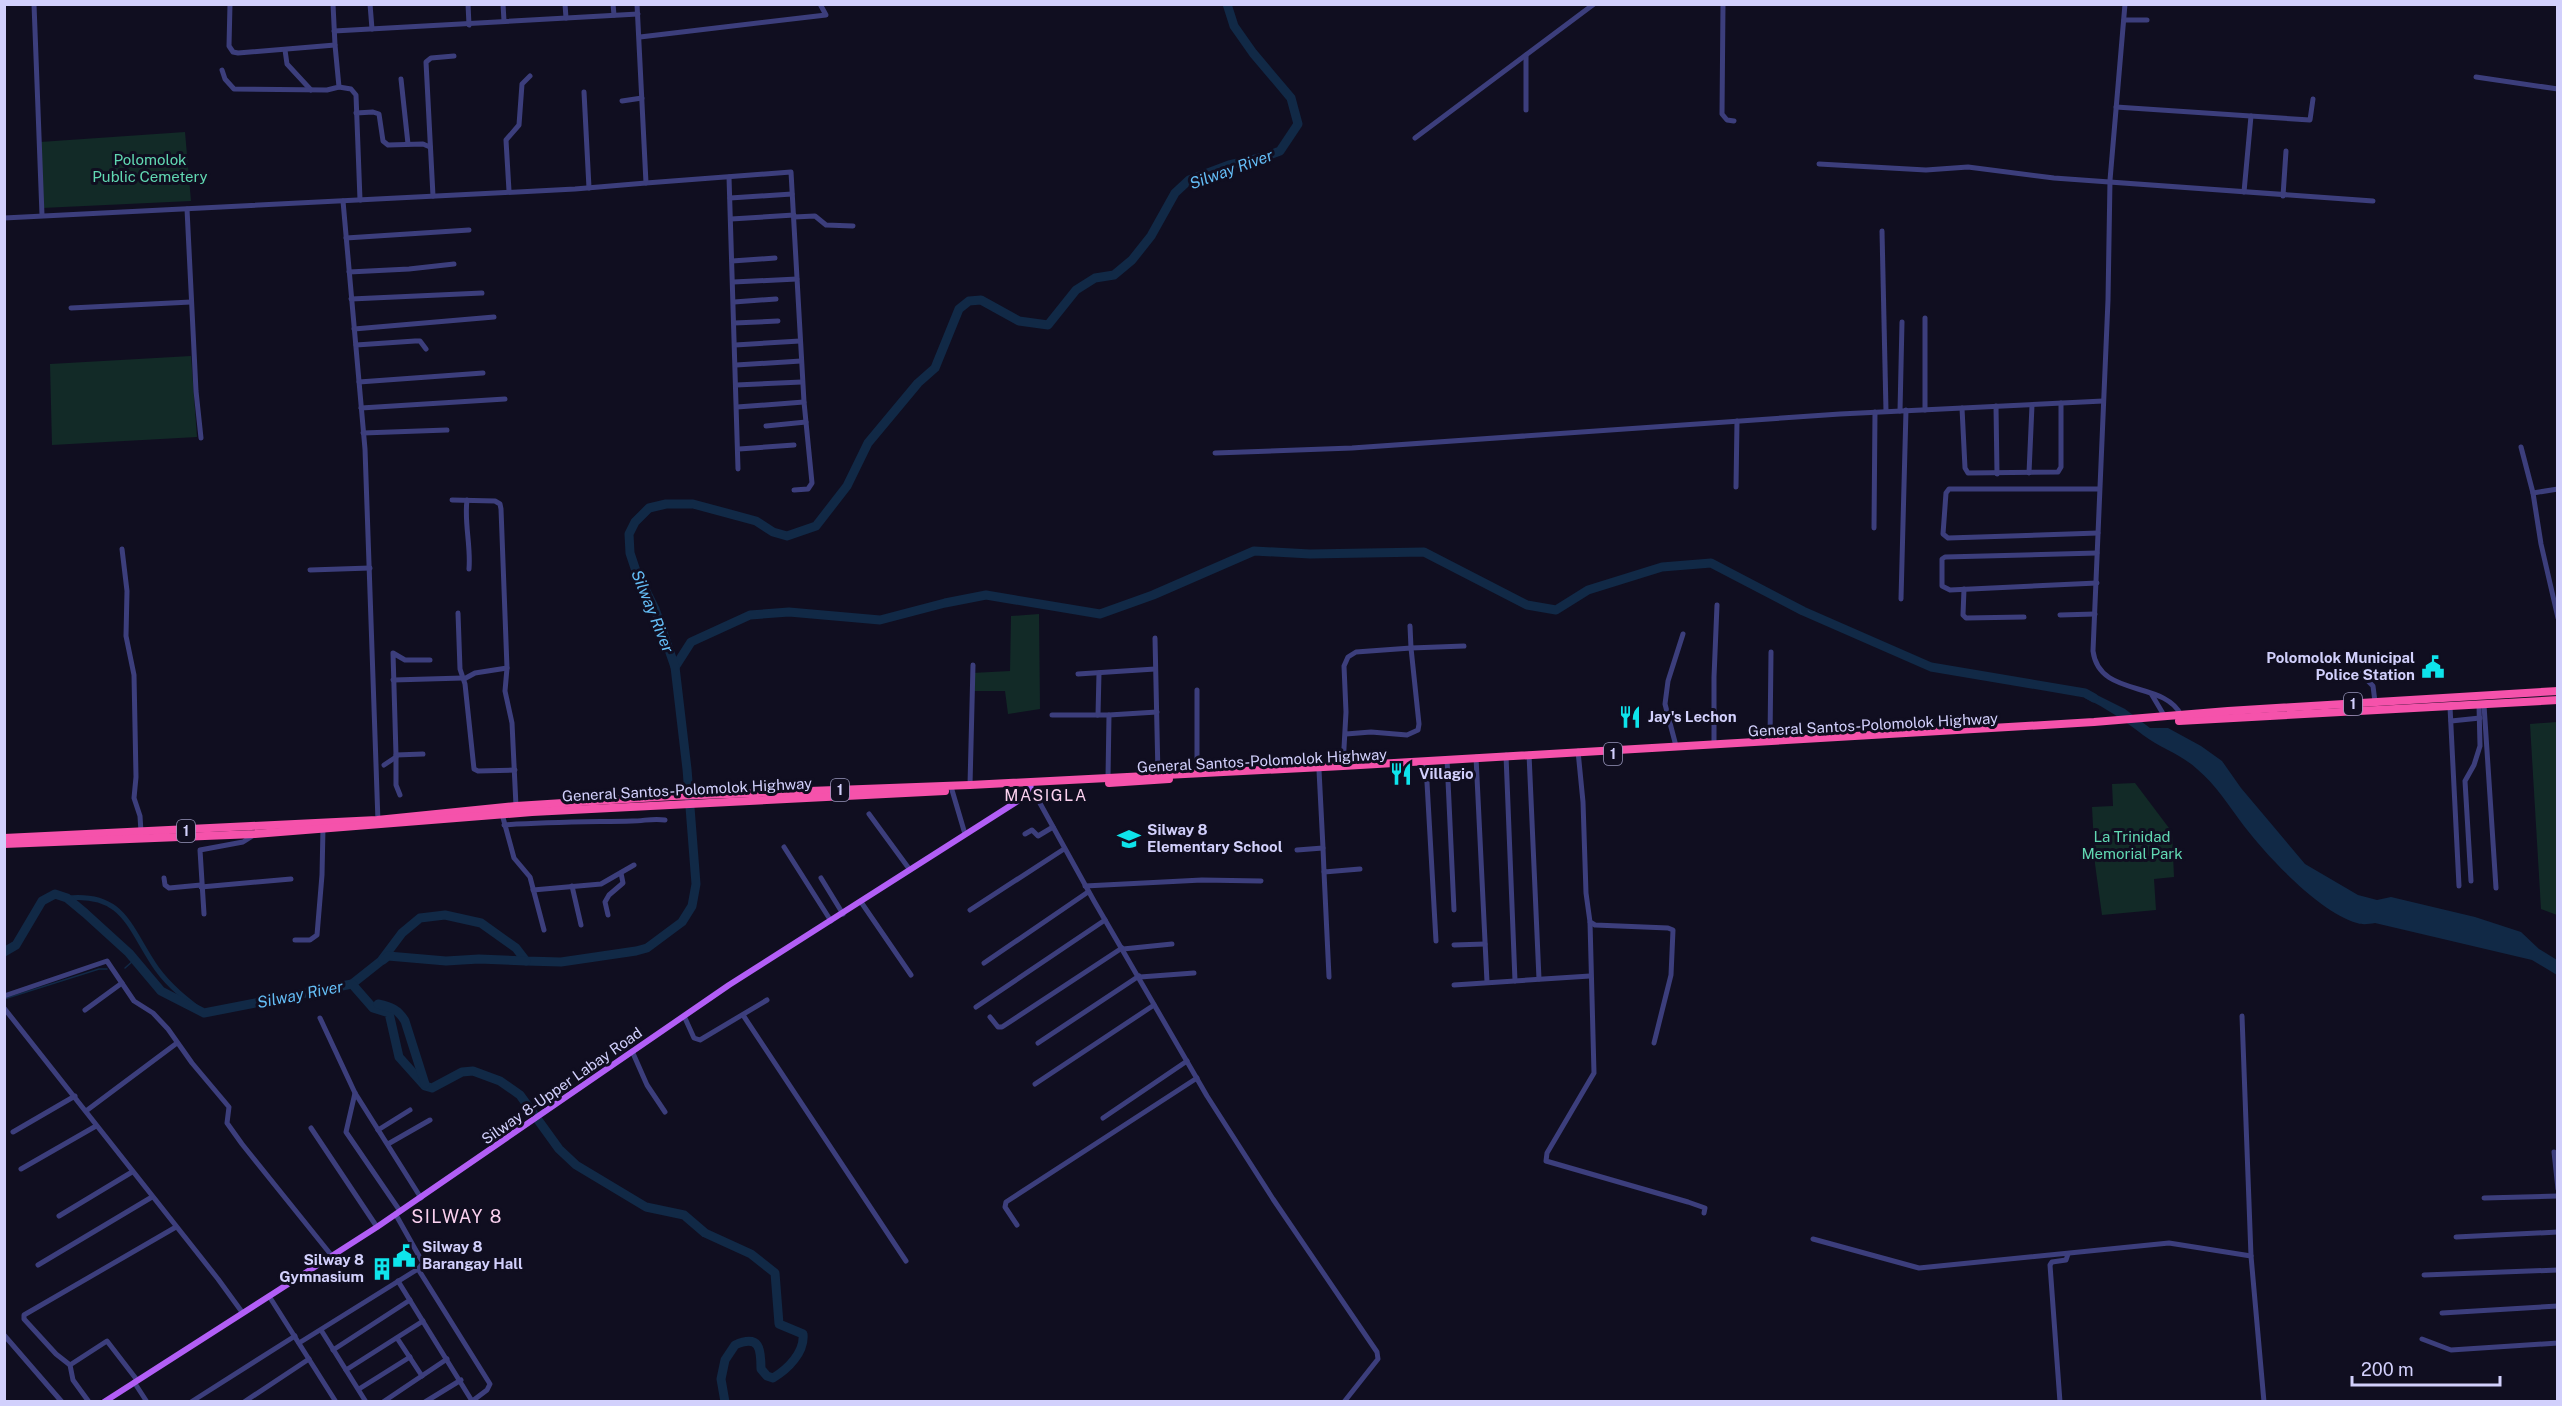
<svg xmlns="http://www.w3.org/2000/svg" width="2562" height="1406" viewBox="0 0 2562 1406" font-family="'Public Sans',sans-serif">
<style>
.green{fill:#122a27}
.water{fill:#112946}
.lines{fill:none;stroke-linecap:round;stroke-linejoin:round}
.stream{stroke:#112946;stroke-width:1.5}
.canal{stroke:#112946;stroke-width:5}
.river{stroke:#112946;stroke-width:9}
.minor{stroke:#3c3e7c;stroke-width:5}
.major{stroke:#b25ef6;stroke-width:6}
.highway{stroke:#f552ab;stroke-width:8}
.labels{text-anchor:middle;stroke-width:6;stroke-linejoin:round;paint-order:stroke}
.shield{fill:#100e20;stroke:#9896ba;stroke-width:1.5}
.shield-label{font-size:14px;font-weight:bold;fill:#d2d0fc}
.park-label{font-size:15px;fill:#61d8b2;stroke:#100e20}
.poi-label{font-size:15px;font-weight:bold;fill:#d2d0fc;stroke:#100e20;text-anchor:start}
.street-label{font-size:15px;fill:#d2d0fc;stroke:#100e20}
.water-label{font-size:16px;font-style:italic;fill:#64bdf6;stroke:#100e20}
.neighbourhood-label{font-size:16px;letter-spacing:1.5px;fill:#fcd2f0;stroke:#100e20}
.quarter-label{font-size:18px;letter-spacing:1.5px;fill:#fcd2f0;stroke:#100e20}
</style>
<rect width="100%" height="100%" fill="#100e20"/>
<g class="green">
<path d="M185 132 191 201 42 208 40 142Z"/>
<path d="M191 356 197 437 52 445 50 364Z"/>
<path d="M1039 614 1040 709 1008 714 1005 691H972V673L1010 671 1011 616Z"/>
<path d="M2557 722H2558L2557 915 2541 909 2530 724Z"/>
<path d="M2135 783 2172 832 2174 877 2154 879 2156 910 2102 915 2095 864 2092 807 2113 806 2112 784Z"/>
</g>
<path class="water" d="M2091 692 2125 709 2150 728H2168L2201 746 2222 761 2241 788 2305 864 2358 895 2377 900 2391 897 2475 917 2521 932 2539 949 2557 960V975L2532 960 2375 923C2369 924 2362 925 2357 923 2319 912 2268 857 2244 826 2229 806 2216 785 2197 769 2181 754 2160 748 2143 735 2125 721 2106 708 2085 698V693Z"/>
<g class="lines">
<g class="stream">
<path d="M125 968 134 960"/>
<path d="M4 999 99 969H107"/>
</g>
<path class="canal" d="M67 898C125 892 129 929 157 969 170 987 187 1000 204 1013"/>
<g class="river">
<path d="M675 667 691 642 750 615 789 612 880 620 945 603 986 595 1100 614 1153 595 1254 551 1310 554 1424 552 1527 605 1556 610 1588 590 1662 567 1711 563 1803 611 1931 667 2085 693 2094 698"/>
<path d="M4 952 16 945 42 901 55 894 67 898 85 913 129 953 161 991 204 1013 352 984 381 961 402 933 420 918 445 915 481 923 516 948 526 961 561 962 636 951 647 948 682 922 692 906 696 884 687 769 675 667 655 609 636 571 630 553 629 534 635 522 649 508 666 504H693L756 521 773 532 787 536 816 526 847 486 868 443 918 383 935 368 959 309 969 301 981 300 1019 321 1048 325 1076 290 1095 278 1114 275 1132 260 1151 236 1175 193 1189 180 1229 165 1264 157 1280 151 1298 124 1291 98 1253 53 1234 26 1227 4"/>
<path d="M383 960 388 956 446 961 479 959 526 961"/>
<path d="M352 984 373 1008 389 1013 399 1057 425 1086 432 1088 462 1072 473 1071 500 1081 520 1095 559 1149 576 1165 646 1207 684 1215 705 1233 751 1254 775 1273 779 1324 803 1334C805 1352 788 1369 773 1378L767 1376 761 1369C761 1349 760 1334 735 1345L725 1360 721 1379 725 1402"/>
<path d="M378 1004C391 1007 398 1009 405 1021L425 1084"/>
</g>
<g class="minor">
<path d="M34 4 42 215"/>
<path d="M230 4 229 46 233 52 238 53 335 45 333 4"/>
<path d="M370 4 372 29"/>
<path d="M468 4 469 25"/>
<path d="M503 4 504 21"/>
<path d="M565 4 566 18"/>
<path d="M613 4 614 15"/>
<path d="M1723 4 1722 114 1727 120 1734 121"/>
<path d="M2125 4 2110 180 2108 300 2093 651C2099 698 2164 680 2181 715"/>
<path d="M2124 20H2147"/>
<path d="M334 31 638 14"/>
<path d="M640 37 826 15 820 4"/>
<path d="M285 50 287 64 311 90"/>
<path d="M1526 55V110"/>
<path d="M222 70 225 79 234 89 327 90 339 87 335 45"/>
<path d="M2476 77 2558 89"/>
<path d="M401 79 408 144"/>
<path d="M339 87 351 89 356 95 360 200"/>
<path d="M584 92 589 188"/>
<path d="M622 101 642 98"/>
<path d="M2116 107 2310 120 2313 99"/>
<path d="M356 113 373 112 379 114 383 141 388 145 423 144 430 147"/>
<path d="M1415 138 1594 4"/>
<path d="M1819 164 1926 170 1968 167 2054 178 2373 201"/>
<path d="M729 177 738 469"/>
<path d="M646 183 791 172 804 402 812 483 808 489 794 490"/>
<path d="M509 191 506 140 519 125 522 84 530 76"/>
<path d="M2244 192 2251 116"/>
<path d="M433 196 426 62 431 58 454 56"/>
<path d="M2283 196 2286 151"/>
<path d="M730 198 792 194"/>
<path d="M343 201 365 449 378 822"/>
<path d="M187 209 196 391 201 438"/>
<path d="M794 217 815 216 826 225 853 226"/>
<path d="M4 218 575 189 646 183 637 4"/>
<path d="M731 219 794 215"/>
<path d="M1882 231 1886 411"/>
<path d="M346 238 469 230"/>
<path d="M732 261 775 258"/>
<path d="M349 272 409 269 454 264"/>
<path d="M733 282 797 279"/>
<path d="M351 299 482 293"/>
<path d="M734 302 776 299"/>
<path d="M71 308 191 302"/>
<path d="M1925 318V410"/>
<path d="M734 323 778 321"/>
<path d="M354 329 494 317"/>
<path d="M356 345 415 341H420L426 349"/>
<path d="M735 345 800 341"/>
<path d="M736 365 801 361"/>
<path d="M359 382 483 373"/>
<path d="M736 385 802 382"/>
<path d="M1996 406 1997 474"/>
<path d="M737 407 804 402"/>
<path d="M361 408 505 399"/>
<path d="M1962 408 1965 468 1968 473 2058 472 2061 467V403"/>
<path d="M1900 411 1902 322"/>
<path d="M766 426 806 422"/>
<path d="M363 433 447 430"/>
<path d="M2521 447 2533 493 2541 544 2558 618"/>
<path d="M739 449 794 445"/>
<path d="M1215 453 1352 448 1840 414 2103 401"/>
<path d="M2029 473 2032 405"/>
<path d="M1736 487 1737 421"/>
<path d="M2533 493 2558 489"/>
<path d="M452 500 495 501 500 504 501 509 507 668 505 691 512 723 516 806"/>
<path d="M467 500C464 523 471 545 469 569"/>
<path d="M1874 528 1875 412"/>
<path d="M2098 533 1948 538 1943 534 1946 493 1949 489H2098"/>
<path d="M122 549 127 591 126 636 134 675 136 777 134 798 140 816 141 832"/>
<path d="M310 570 370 568"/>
<path d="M2097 583 1950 590 1942 586V559L1945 557 2097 553"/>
<path d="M1964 589 1963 615 1966 618 2024 617"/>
<path d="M1901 599 1906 410"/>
<path d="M458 613 460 669 465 684 474 769 478 771 515 770"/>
<path d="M2060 615 2095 614"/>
<path d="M1410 626 1411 648 1464 646"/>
<path d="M1155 638 1158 775"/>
<path d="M1078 674 1155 669"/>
<path d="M2361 674 2373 686 2375 702"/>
<path d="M464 679 475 673 507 668"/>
<path d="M393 680 463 678"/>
<path d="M2152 695 2165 717"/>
<path d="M2484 705 2496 888"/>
<path d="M2450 707 2459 886"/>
<path d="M1052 715H1109L1157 712"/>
<path d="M1098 715 1099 673"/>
<path d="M2451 721 2480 718"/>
<path d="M1770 741 1771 652"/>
<path d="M1714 744V677L1717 605"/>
<path d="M1676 746 1665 704 1668 681 1683 634"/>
<path d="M1578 751 1583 802 1586 893 1590 922 1595 925 1668 928 1673 930 1671 975 1654 1043"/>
<path d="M423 754 396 755 393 653 405 660H430"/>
<path d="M1529 754 1539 979"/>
<path d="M396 755V785L400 795"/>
<path d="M1506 755 1515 981"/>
<path d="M1476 757 1487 982"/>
<path d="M1447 759 1454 910"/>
<path d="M384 765 396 757"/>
<path d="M1426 765 1436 941"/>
<path d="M1343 766 1346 712 1344 666 1348 657 1356 652 1411 648 1419 724 1418 730 1407 735 1371 732 1346 734"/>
<path d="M1319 770 1323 848"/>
<path d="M1197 772V690"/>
<path d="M1108 778 1109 715"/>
<path d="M970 785 973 665"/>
<path d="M1031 787 1094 901 1207 1096 1273 1199 1377 1352 1378 1359 1344 1402"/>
<path d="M952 790 965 834"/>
<path d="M502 814 514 858 530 877 544 930"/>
<path d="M869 814 910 870"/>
<path d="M504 825C547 822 589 822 632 821 644 821 653 818 665 820"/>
<path d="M1025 834 1032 830 1038 836 1053 827"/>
<path d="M784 847 831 921"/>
<path d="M1297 850 1323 848 1324 872 1360 869"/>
<path d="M1324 872 1329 977"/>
<path d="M164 878 165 885 169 888 201 885"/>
<path d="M821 878 843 914"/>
<path d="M2471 881 2465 781 2474 765 2480 746 2479 705"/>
<path d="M572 886 581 925"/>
<path d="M1085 886 1202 880 1261 881"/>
<path d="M201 887 291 879"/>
<path d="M533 890 601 884 634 865"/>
<path d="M861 902 911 975"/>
<path d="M970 910 1064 849"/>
<path d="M204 914 200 850 243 842 254 835"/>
<path d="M608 915 605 902 609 895 623 883 621 873"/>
<path d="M1590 922 1594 1073 1547 1153 1546 1161 1688 1202 1705 1208 1704 1213"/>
<path d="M295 940H310L317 935 322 875 323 828"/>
<path d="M1454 945 1485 944"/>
<path d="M1123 949 1172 944"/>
<path d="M984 963 1088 892"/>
<path d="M1140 977 1194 973"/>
<path d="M1454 985 1590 976"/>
<path d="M4 996 107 961 134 1001 153 1013 168 1029 192 1063 229 1107 227 1123 242 1144 332 1256"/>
<path d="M976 1007 1105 920"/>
<path d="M4 1008 218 1279 242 1312"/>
<path d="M85 1010 122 983"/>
<path d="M743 1015 906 1261"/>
<path d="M684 1016 694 1038 700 1040 767 1000"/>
<path d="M2242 1016 2251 1256 2264 1402"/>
<path d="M990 1017 998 1027H1002L1122 948"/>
<path d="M320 1018 355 1093 421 1198"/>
<path d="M1038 1043 1139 976"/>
<path d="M632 1051 647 1085 665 1112"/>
<path d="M1035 1084 1154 1005"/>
<path d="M355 1093 346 1132 400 1211"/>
<path d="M86 1111 177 1043"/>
<path d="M1103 1118 1187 1061"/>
<path d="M311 1128 377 1227"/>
<path d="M378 1130 410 1110"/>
<path d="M13 1132 75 1096"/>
<path d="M388 1144 430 1120"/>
<path d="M2554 1152 2558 1189"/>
<path d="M21 1169 96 1126"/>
<path d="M2484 1198 2558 1196"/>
<path d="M59 1216 132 1172"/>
<path d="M1017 1225 1005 1207 1006 1202 1197 1078"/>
<path d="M2456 1237 2558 1232"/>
<path d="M1813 1239 1919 1268 2169 1243 2251 1256"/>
<path d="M38 1265 152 1197"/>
<path d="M418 1269 490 1384 487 1390 471 1402"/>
<path d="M2424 1275 2558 1270"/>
<path d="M398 1281 472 1401"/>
<path d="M269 1296 336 1402"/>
<path d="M2442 1313 2558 1306"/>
<path d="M321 1330 366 1402"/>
<path d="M4 1335 62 1402"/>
<path d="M397 1338 422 1376"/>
<path d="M2422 1339 2451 1350 2558 1343"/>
<path d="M299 1343 418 1269 423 1263 396 1215"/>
<path d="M333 1350 410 1300"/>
<path d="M70 1365 107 1341 137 1380"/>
<path d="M346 1370 423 1321"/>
<path d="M134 1382 147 1402"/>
<path d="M359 1389 410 1357"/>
<path d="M89 1402 73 1380 70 1365 56 1354 24 1319V1315L176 1227"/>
<path d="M191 1402 295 1336"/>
<path d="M244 1402 309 1359"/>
<path d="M383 1402 447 1359"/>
<path d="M425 1402 461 1380"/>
<path d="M2060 1402 2050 1265 2052 1262 2066 1260 2068 1254"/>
</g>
<path class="major" d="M104 1402 377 1227 729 985 1024 797 1030 790 1031 782"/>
<g class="highway">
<path d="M2179 721 2558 700"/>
<path d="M1109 783 1169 779"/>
<path d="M4 838 377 820 516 806 674 796 970 785 1343 766 2094 722 2228 711 2558 691"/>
<path d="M4 844 255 834 532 812 945 791"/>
</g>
</g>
<defs>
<g id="civic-bare" transform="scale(1.8)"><path d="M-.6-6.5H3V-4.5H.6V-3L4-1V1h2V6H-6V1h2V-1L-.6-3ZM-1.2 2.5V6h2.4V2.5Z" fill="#0ee4eb" stroke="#100e20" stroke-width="2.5" paint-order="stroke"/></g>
<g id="restaurant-bare" transform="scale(1.8)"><path d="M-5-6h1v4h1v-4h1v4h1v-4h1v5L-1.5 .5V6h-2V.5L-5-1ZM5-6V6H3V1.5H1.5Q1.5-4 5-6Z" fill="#0ee4eb" stroke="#100e20" stroke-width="2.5" paint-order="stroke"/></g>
<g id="school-bare" transform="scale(1.8)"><path d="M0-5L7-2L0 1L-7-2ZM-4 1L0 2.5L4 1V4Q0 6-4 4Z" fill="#0ee4eb" stroke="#100e20" stroke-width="2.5" paint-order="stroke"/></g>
<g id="building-bare" transform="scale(1.8)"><path d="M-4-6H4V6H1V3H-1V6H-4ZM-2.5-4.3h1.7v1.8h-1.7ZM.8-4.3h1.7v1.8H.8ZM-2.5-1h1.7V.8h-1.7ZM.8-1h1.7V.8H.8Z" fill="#0ee4eb" stroke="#100e20" stroke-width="2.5" paint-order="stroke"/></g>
</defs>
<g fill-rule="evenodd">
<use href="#civic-bare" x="2433" y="667"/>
<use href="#restaurant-bare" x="1630" y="717"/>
<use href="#restaurant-bare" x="1401" y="774"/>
<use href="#school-bare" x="1129" y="839"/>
<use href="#civic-bare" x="404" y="1256"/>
<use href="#building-bare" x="382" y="1269"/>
</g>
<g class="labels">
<g class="shield">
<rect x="2344" y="693" width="18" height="22" rx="4.5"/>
<rect x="1604" y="743" width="18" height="22" rx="4.5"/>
<rect x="831" y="779" width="18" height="22" rx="4.5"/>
<rect x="177" y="820" width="18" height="22" rx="4.5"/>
</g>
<g class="shield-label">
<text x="2353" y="709">1</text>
<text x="1613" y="759">1</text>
<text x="840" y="795">1</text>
<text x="186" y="836">1</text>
</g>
<g class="park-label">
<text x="150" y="165">Polomolok<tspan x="150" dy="17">Public Cemetery</tspan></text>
<text x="2132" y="842">La Trinidad<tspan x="2132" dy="17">Memorial Park</tspan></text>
</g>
<g class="poi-label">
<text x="2415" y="663" text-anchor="end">Polomolok Municipal<tspan x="2415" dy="17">Police Station</tspan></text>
<text x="1648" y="722">Jay's Lechon</text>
<text x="1419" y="779">Villagio</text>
<text x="1147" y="835">Silway 8<tspan x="1147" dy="17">Elementary School</tspan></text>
<text x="422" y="1252">Silway 8<tspan x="422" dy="17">Barangay Hall</tspan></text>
<text x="364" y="1265" text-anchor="end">Silway 8<tspan x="364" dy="17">Gymnasium</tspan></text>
</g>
<g class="street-label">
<text transform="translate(1873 725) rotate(-3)" y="5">General Santos-Polomolok Highway</text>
<text transform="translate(1262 761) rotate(-3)" y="5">General Santos-Polomolok Highway</text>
<text transform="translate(687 790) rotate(-3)" y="5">General Santos-Polomolok Highway</text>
<text transform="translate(562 1086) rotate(-35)" y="5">Silway 8-Upper Labay Road</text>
</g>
<g class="water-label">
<text transform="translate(1231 169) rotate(-20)" y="6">Silway River</text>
<text transform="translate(653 611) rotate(68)" y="6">Silway River</text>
<text transform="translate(300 994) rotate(-11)" y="6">Silway River</text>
</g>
<g class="neighbourhood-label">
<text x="1046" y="801">MASIGLA</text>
</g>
<g class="quarter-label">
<text x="457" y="1223">SILWAY 8</text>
</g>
</g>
<rect width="2562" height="1406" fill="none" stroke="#d2d0fc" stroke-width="12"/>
<path d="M2352 1376v9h148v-9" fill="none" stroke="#d2d0fc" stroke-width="3"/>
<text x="2361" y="1376" font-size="18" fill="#d2d0fc" stroke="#100e20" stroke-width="4.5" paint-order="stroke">200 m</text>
</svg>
